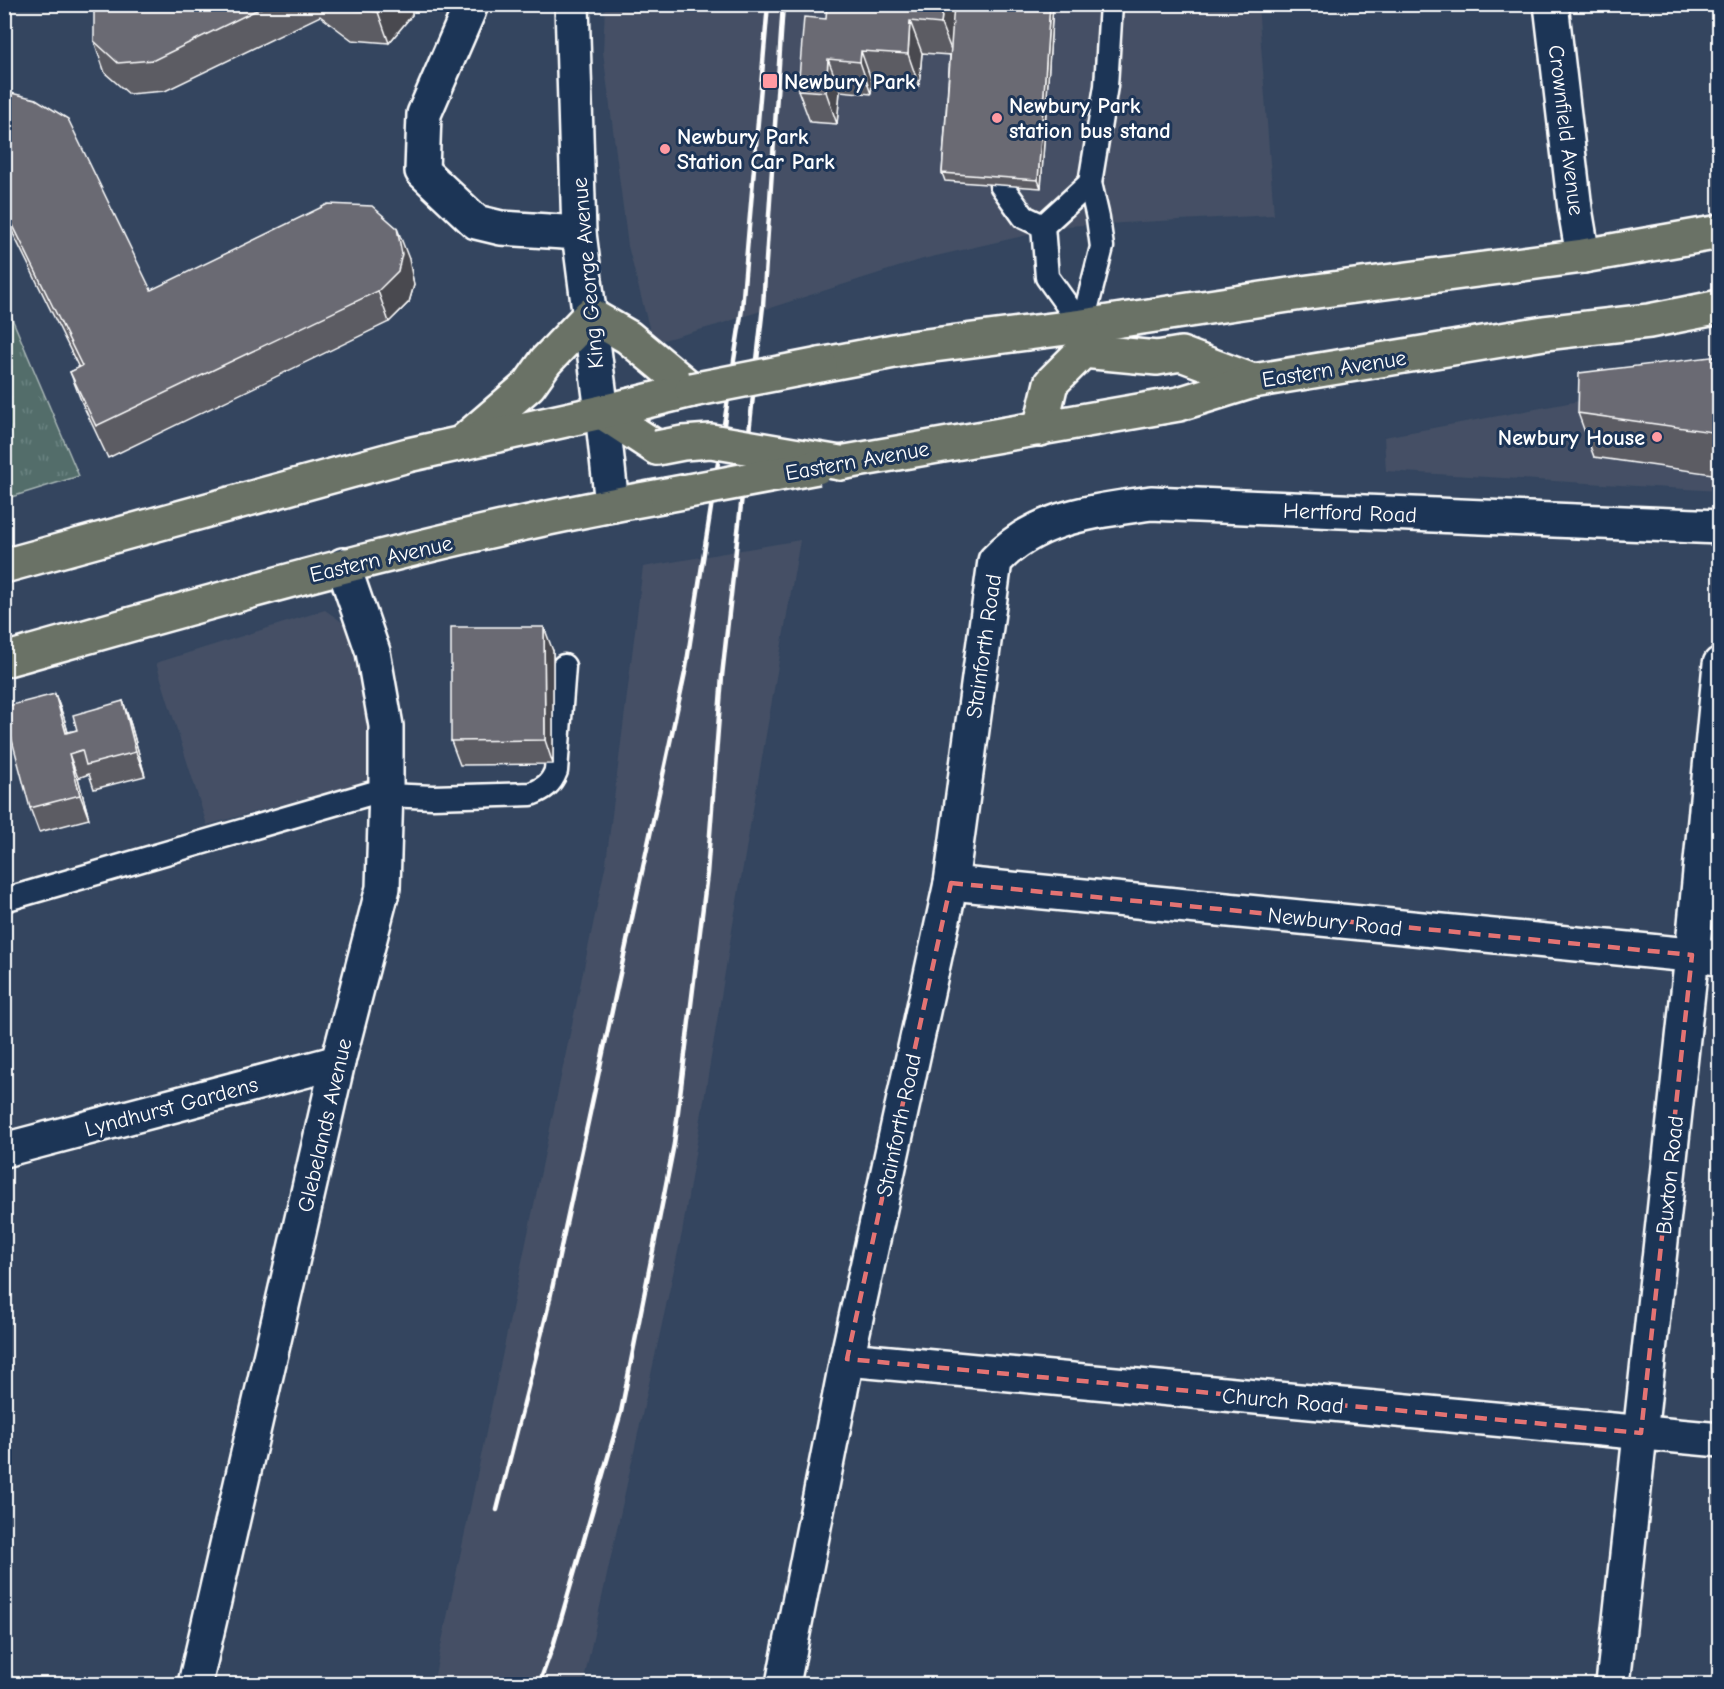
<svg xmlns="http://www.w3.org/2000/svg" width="1724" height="1689" viewBox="0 0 1724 1689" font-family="'Comic Neue',sans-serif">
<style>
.built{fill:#445065}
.park{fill:url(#park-tufts);stroke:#a8b6b5;stroke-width:1.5}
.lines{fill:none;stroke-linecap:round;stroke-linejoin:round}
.lane-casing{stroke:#fff;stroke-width:27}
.street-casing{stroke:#fff;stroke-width:38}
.highway-casing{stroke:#fff;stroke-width:38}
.lane{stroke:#1d3557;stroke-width:22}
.street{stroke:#1d3557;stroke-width:33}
.highway{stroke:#6a7266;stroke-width:33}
.rail{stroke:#fff;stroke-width:4.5}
.highway-bridge-casing{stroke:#fff;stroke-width:38;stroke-linecap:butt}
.highway-bridge{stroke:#6a7266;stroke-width:33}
.wall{fill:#5b5b63;stroke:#fff;stroke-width:1.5}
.shaded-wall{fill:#4a4a50;stroke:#fff;stroke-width:1.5}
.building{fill:#6a6a73;stroke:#fff;stroke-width:1.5}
.marked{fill:none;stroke:#e47373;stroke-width:4.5;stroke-dasharray:12 8;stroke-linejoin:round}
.poi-dot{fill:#ff9aa2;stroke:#1d3557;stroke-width:2}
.labels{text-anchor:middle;stroke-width:6;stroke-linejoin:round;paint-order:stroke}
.poi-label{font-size:22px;font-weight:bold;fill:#fff;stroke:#1d3557;text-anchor:start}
.street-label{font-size:22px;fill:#fff;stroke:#1d3557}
</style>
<defs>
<pattern id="park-tufts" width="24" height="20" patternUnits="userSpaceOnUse" patternTransform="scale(1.5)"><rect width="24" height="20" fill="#526d6b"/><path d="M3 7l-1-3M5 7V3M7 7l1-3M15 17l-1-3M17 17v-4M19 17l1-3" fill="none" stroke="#6c8381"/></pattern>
</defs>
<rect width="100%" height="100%" fill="#34455f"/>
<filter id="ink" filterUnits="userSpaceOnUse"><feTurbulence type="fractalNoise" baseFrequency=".0167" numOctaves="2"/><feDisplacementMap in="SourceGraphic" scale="12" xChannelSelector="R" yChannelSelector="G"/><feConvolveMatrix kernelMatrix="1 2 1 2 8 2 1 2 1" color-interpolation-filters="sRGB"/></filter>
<g filter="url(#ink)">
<g class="built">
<path d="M605 5H1258L1274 215 1066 226 923 259 717 325 653 343 628 246 603 52Z"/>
<path d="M1719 375V491L1386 471 1384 437Z"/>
<path d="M800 540 733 924 682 1233 583 1684H433L606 863 643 567Z"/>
<path d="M325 610 345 624 364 689 372 780 207 825 156 663Z"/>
</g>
<path class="park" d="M5 302 79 476 5 499H4Z"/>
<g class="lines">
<g class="lane-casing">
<g id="lane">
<path d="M1001 185 1024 217 1043 226"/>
<path d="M1043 226 1047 277 1082 326"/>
<path d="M1043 226 1090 183"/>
<path d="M1082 326 1102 247 1098 218 1090 183 1106 86 1111 4"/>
<path d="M386 795 433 797 531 794C544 789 551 784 556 771L564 666"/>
<path d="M4 900 386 789"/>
</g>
</g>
<g class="street-casing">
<g id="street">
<path d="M469 4V10L424 114 422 171 476 222 501 228 579 233"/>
<path d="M572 4 579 233 602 412 612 505"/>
<path d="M1551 4 1575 209 1583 256"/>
<path d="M951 883 1720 958"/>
<path d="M4 1150 338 1062"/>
<path d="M847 1359 1720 1440"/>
<path d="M195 1684 338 1062 383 888 386 789V726L373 652 343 565"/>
<path d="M783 1684 847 1359 951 883 995 561C1037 516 1092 512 1151 503L1720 527"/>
<path d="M1613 1684 1692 955 1720 664"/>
</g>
</g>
<g class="highway-casing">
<g id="highway">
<path d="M1083 351 1157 358 1181 354 1253 381"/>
<path d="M820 365 910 348 1082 326 1309 292 1583 256 1720 232"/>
<path d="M602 412 657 448"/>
<path d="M1040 429 1051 383 1083 351V331"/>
<path d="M465 440 529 385 546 361 590 315 628 337 692 390"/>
<path d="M840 463 1179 404 1253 381 1544 333 1649 321 1720 307"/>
<path d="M4 566 408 455 602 412 692 390"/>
<path d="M4 660C224 598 443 534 667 495"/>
</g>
</g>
<use href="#lane" class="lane"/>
<use href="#street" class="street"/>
<use href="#highway" class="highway"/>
<g class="rail">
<path d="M497 1510 547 1312 686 668 742 309 768 4"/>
<path d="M539 1684 554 1643 621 1412 674 1144 707 874 722 676 763 306 783 4"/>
</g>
<g class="highway-bridge-casing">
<g id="highway-bridge">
<path d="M692 390 820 365"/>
<path d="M657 448 683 443 711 441 840 463"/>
<path d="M667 495 817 467"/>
</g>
</g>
<use href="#highway-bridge" class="highway-bridge"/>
</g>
<g class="wall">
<path d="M98 4H412V15L389 43 352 40 320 16 165 91 129 94 105 73 94 41Z"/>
<path d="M1053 4 1041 188 945 181 942 173 950 55 922 53 919 86 872 82 871 94 840 91 837 124 810 122 798 90 826 19Z"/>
<path d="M4 98 151 290 409 259 414 285 409 302 389 322 108 458 82 403 70 372 79 368 4 215Z"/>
<path d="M1719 356V475L1594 457 1578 413Z"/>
<path d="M553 651V764L460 765 451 741Z"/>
<path d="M55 694 64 718 68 732 77 730 123 701 131 725 145 776 94 789 89 774 78 778 89 819 39 832 30 808Z"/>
</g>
<g class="shaded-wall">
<path d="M383 4H412V15L389 43 378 12Z"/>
<path d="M943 4H957L953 55 941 24Z"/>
<path d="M1050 4H1053L1041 188 1038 180Z"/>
<path d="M910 21 922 53 919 86 908 54Z"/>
<path d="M861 51 872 82 871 94 860 62Z"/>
<path d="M828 59 840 91 837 124 826 92Z"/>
<path d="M397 228 409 259 414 285 409 302 389 322 378 291Z"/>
<path d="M544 627 553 651V764L545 740Z"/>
<path d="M55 694 64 718 73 752 66 733Z"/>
<path d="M123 701 131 725 145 776 136 752Z"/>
<path d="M69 754 78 778 89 819 80 795Z"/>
</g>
<g class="building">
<path d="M98 4H269L154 60 118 63 94 41V12Z"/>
<path d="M335 4H383L378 12 340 8Z"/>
<path d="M827 4H943L941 24 910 21 908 54 861 51 860 62 828 59 826 92 798 90 804 17 826 19Z"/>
<path d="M954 4H1050L1038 180 942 173Z"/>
<path d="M11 93 36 99 68 119 151 290 328 204 372 206 397 228 402 254 398 271 378 291 96 426 70 372 82 366 4 207V98Z"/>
<path d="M1719 356V433L1578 413 1579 373Z"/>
<path d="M451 627H544L545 740 451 741Z"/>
<path d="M55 694 66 733 77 730 73 715 123 701 136 752 86 765 82 750 69 754 80 795 30 808 4 710V707Z"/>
</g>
</g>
<path class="marked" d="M951 883 1692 955 1641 1433 847 1359Z"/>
<g class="poi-dot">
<rect x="762" y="73" width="16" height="16" rx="3"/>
<circle cx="997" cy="118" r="6"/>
<circle cx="665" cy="149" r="6"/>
<circle cx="1657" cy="437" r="6"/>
</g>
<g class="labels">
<g class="poi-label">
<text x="784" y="89">Newbury Park</text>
<text x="1009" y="113">Newbury Park<tspan x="1009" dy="25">station bus stand</tspan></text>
<text x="677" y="144">Newbury Park<tspan x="677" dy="25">Station Car Park</tspan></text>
<text x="1645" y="445" text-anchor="end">Newbury House</text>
</g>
<g class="street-label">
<text transform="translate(1567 130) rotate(83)" y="8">Crownfield Avenue</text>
<text transform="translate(587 273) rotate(-95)" y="8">King George Avenue</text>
<text transform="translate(1334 368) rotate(-9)" y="8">Eastern Avenue</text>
<text transform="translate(857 460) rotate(-10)" y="8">Eastern Avenue</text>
<text transform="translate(1350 512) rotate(2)" y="8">Hertford Road</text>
<text transform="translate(381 558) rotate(-13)" y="8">Eastern Avenue</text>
<text transform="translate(983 646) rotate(-82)" y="8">Stainforth Road</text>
<text transform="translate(1335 921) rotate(6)" y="8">Newbury Road</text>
<text transform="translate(171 1106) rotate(-15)" y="8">Lyndhurst Gardens</text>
<text transform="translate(324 1125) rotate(-77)" y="8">Glebelands Avenue</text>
<text transform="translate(898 1125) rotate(-78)" y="8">Stainforth Road</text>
<text transform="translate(1669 1175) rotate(-84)" y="8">Buxton Road</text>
<text transform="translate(1283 1400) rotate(5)" y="8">Church Road</text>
</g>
</g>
<rect width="1724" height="1689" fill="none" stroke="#1d3557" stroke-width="24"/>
<rect x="12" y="12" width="1700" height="1665" fill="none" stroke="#fff" stroke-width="2" filter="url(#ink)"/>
</svg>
